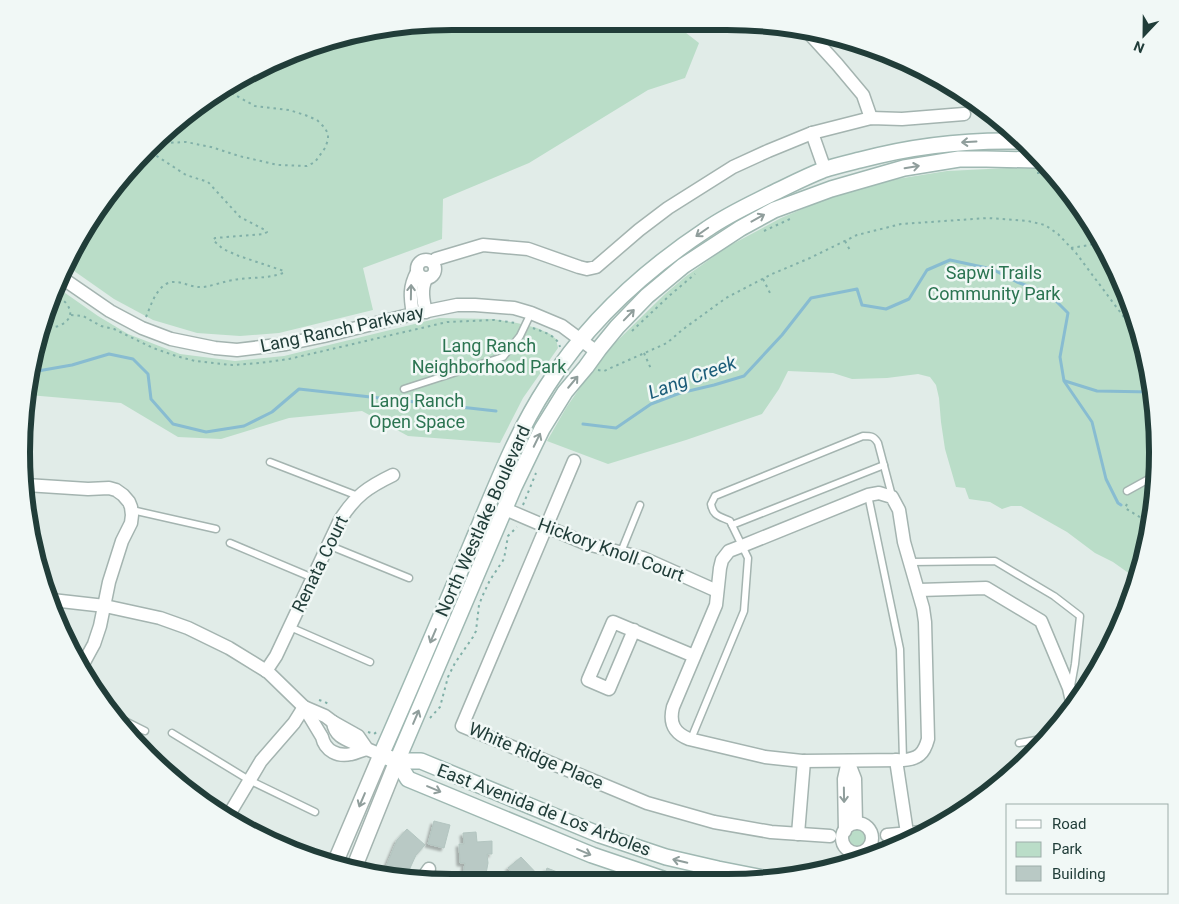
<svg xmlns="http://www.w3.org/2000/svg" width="1179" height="904" viewBox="0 0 1179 904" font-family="Roboto,sans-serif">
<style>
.green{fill:#baddc8}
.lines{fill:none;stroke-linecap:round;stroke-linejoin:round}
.stream{stroke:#88bcd1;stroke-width:3}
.building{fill:#b9c9c5;stroke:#b3c5c0;filter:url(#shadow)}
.service-casing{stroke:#a4b4b0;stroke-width:9}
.minor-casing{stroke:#a4b4b0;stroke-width:15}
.tertiary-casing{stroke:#a4b4b0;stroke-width:18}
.secondary-casing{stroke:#9fb8b2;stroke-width:18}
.path{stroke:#81b0a8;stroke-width:2;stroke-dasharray:2.5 4;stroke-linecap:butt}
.service{stroke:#fff;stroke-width:6}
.minor{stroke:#fff;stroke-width:12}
.tertiary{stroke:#fff;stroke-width:15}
.secondary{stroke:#fff;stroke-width:15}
.oneway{stroke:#909e9c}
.labels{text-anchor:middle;stroke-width:5;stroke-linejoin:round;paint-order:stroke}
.park-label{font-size:18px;fill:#2b7451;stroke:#f1f8f6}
.street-label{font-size:18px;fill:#213d39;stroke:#f1f8f6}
.water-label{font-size:19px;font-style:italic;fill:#1b5c79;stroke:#f1f8f6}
.rim{fill:none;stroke:#213d39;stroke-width:6}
</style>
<defs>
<filter id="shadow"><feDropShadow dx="-3" dy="3" stdDeviation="1" flood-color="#0004"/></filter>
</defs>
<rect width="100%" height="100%" fill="#e1ece8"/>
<g class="green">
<path d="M452 21 672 22 699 43 685 78 648 90 529 163 443 199 442 239 363 268 373 310 279 333 240 336 197 333 153 320 114 299 67 266 79 237 147 148 236 79 340 36Z"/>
<path d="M1009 168 1044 169 1085 213 1125 287 1150 368 1158 452 1149 536 1137 579 1113 562 1095 553 1067 532 1021 506H1011L1002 509 990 502 969 499 965 488 956 487 945 449 941 422 939 398 936 385 930 377 918 374 887 378 852 379 833 373 788 371 779 389 762 414 686 440 608 464 547 441 566 408 588 376 616 342 665 294 685 277 727 247 781 218 838 194 897 179 947 171Z"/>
<path d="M58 288 98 316 128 334 180 354 235 361 284 356 439 318 493 319 517 323 537 328 550 334 556 339 558 348 523 398 500 443 408 436 362 411 289 418 221 439 178 437 121 403 29 395 36 341Z"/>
<circle cx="858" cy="838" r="9"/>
</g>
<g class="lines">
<g class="stream">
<path d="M32 372 72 365 109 354 133 359 148 374 151 399 173 424 206 432 244 426 272 412 299 389 496 411"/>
<path d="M1065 381 1097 391 1152 392"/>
<path d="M583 424 616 428 651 404 680 393 714 385 744 376 782 335 811 298 857 289 862 305 886 309 909 299 927 270 950 260 992 269 1017 282 1049 294 1068 313 1060 357 1064 381 1092 422 1106 479 1118 503 1121 505"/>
</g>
</g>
<g class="building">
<path d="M434 821 450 825 444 848 428 844Z"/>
<path d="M407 829 425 845 416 855 405 879H395L382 876 397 840Z"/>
<path d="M476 832 477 842 492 841V854H487L488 863 485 879H462L465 863H460L459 844H464L463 833Z"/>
<path d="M521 857 542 879H518L508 868Z"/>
<path d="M547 868 573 878V879H543Z"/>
</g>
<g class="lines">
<g class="service-casing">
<g id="service">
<path d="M404 389 503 357 520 336 531 313"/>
<path d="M270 462 358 496"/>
<path d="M1127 491 1156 475"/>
<path d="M868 495 900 649 903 760"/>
<path d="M132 510 216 529"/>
<path d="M732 525 884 465"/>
<path d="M230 543 313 578"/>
<path d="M328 545 409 578"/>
<path d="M621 552 640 505"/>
<path d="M910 562 995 561 1054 596 1080 616 1075 664 1071 686"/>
<path d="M290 627 370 662"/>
<path d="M113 715 145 731"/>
<path d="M172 733 249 780 315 812"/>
<path d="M691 739 744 611 748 558 730 521C719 516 713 516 711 504L715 496 863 436C871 436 874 436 878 443L892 496"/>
<path d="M1019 743 1047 738"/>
</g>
</g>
<g class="minor-casing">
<g id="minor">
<path d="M807 31 837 64 863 95 871 118"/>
<path d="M812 133 825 170"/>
<circle cx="426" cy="269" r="9"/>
<path d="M433 263 436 259 483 245 528 249 579 267 587 269 596 267 639 230 668 208 733 167 768 151 812 133 871 118 902 119 964 114"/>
<path d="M62 278 110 311 142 328 171 339 215 348 237 350 286 344 324 336 413 314 457 305H475L514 308 531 313 562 326 597 352"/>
<path d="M426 312C423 300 421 289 426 279"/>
<path d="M413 314C410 297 409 287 417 272"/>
<path d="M574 461 462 726 647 803 714 822 771 832 830 836"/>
<path d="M26 485 88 489 109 488 116 490 123 495 129 502 131 507 132 515 131 523 122 541 109 582 100 626 94 644 82 666"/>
<path d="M879 493 892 497 899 510 904 542 923 608 925 622 928 739C924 754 918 759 903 760L802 761 765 757 689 739C674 733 669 723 673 707L716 605 720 568 722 560 729 551 742 546 868 495Z"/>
<path d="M505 509 587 544 643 558 717 591"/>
<path d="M919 590 986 588 1041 621 1069 688 1073 706"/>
<path d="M52 600 105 606 160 618 188 628 229 648 268 672 304 707 322 737C325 751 338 757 351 754 357 753 361 750 367 749"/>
<path d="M634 630 609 689 588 680 613 622 694 656"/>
<path d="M266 671 276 656 340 520C355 496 368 487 393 475"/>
<path d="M304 707 325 716 333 722 358 736 367 749 374 752"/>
<path d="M333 722C335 739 350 740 363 747"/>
<path d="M896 760 907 833"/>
<path d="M848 761 855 779 856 823"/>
<path d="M227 818 261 761 294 723 304 707"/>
<circle cx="857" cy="838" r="15"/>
<path d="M845 831 844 779 848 761"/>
<path d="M798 834 804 761"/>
<path d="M887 835 922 832"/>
<path d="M422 879 429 869"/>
</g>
</g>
<g class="tertiary-casing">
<g id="tertiary">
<path d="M335 863 381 755"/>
<path d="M354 868 397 761"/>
</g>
</g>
<g class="secondary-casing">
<g id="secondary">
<path d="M397 761 514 487 542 429 565 392 586 367 599 349 617 327 647 296 683 266 741 228 774 210 831 189 904 168 959 159H986L1036 160"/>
<path d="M397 761 408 779 592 855 663 879"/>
<path d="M780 879 763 878 718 869 666 857 600 835 421 761H397L381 755C412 685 442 614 472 543 495 489 515 435 547 386 587 323 645 270 707 229 727 215 749 205 771 194 788 186 805 177 823 170 835 166 848 163 860 160 912 146 965 140 1018 141"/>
</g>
</g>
<g class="path">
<path d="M1037 173H1048"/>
<path d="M764 231 792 218"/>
<path d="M845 241 851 252"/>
<path d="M1071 248 1090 245 1100 241"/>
<path d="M763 279 770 293"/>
<path d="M71 315 83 316 101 326 114 329 153 348 176 356 195 361 232 365 260 363 289 359 447 322 494 320 516 323"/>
<path d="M146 317C151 305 155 291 166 284 178 278 188 287 199 287 207 288 225 281 233 280 250 277 267 279 283 273L284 271 239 256 223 249 213 240 215 238 264 234 267 232 265 230 240 217 208 182 186 175 149 151 148 147 151 146 165 143 186 142 211 147 239 156 278 165 307 166 315 162 325 148 328 140V134L325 128 317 120 305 115 289 110 255 106 224 89"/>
<path d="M43 325C46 326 50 327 54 327 63 326 74 318 69 308 67 302 60 298 55 294"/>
<path d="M533 328C543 332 557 335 560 347"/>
<path d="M632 331 669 296 695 274"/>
<path d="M644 353 651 369"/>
<path d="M598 370 604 371 667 343 682 330 726 298 772 274 810 258 857 235 901 224 988 218 1028 221 1045 225 1058 234 1076 253 1141 340"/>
<path d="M1127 504 1125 508 1151 524"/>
<path d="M523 505 536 473"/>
<path d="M319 700 325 702 330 705"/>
<path d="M430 718 440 707 448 677 455 663 473 637 476 631 479 605 482 597 490 580 504 559 508 536 517 527"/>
<path d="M368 732 374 734 378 731"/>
</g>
<use href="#service" class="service"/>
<use href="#minor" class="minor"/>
<use href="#tertiary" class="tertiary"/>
<use href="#secondary" class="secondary"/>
</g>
<defs><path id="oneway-shaft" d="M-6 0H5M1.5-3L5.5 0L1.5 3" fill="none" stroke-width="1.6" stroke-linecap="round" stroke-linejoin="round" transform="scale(1.25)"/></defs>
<g class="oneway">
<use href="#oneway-shaft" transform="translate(969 142) rotate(177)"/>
<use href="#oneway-shaft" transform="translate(912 167) rotate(-9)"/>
<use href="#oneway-shaft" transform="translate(758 218) rotate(-29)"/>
<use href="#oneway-shaft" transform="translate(702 232) rotate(145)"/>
<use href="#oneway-shaft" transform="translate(411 292) rotate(-89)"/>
<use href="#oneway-shaft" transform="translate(629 315) rotate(-46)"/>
<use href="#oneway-shaft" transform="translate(573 382) rotate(-50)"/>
<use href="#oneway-shaft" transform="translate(537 440) rotate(-64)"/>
<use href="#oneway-shaft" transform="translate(433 636) rotate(113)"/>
<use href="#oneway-shaft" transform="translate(416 717) rotate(-67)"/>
<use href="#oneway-shaft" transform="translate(434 789) rotate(23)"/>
<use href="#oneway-shaft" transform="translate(844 795) rotate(89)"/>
<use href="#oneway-shaft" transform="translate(362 800) rotate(113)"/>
<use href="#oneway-shaft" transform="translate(584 852) rotate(23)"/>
<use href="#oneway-shaft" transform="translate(680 861) rotate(-167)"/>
</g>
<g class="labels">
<g class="park-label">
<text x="994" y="279">Sapwi Trails<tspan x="994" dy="21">Community Park</tspan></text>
<text x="489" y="352">Lang Ranch<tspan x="489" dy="21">Neighborhood Park</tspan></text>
<text x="417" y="407">Lang Ranch<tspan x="417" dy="21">Open Space</tspan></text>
</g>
<g class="street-label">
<text transform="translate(342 329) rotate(-12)" y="6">Lang Ranch Parkway</text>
<text transform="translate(483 521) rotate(-66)" y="6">North Westlake Boulevard</text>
<text transform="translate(611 550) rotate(20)" y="6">Hickory Knoll Court</text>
<text transform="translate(320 564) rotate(-64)" y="6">Renata Court</text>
<text transform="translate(536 756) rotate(23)" y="6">White Ridge Place</text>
<text transform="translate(544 810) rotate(21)" y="6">East Avenida de Los Arboles</text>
</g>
<g class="water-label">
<text transform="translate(692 377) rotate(-20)" y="7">Lang Creek</text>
</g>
</g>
<path d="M0 0H1179V904H0ZM452 30H727A422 422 0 0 1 1149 452V452A422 422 0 0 1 727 874H452A422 422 0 0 1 30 452V452A422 422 0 0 1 452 30Z" fill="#f1f8f6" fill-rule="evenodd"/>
<path class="rim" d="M452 30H727A422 422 0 0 1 1149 452V452A422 422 0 0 1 727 874H452A422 422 0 0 1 30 452V452A422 422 0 0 1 452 30Z"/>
<rect x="1006" y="804" width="162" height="90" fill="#f1f8f6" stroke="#9eadaa"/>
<rect x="1016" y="820" width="25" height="8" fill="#ffffff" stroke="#9eadaa"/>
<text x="1052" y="829" font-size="15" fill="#213d39">Road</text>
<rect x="1016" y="842" width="25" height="15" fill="#baddc8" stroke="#9eadaa"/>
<text x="1052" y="854" font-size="15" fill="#213d39">Park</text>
<rect x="1016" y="866" width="25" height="15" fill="#b9c9c5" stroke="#9eadaa"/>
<text x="1052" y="879" font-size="15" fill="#213d39">Building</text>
<g transform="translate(1144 35) rotate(202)" stroke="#f1f8f6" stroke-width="4" paint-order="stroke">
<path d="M0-4L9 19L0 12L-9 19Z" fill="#213d39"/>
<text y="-8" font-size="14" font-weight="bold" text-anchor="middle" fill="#213d39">N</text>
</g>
</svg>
